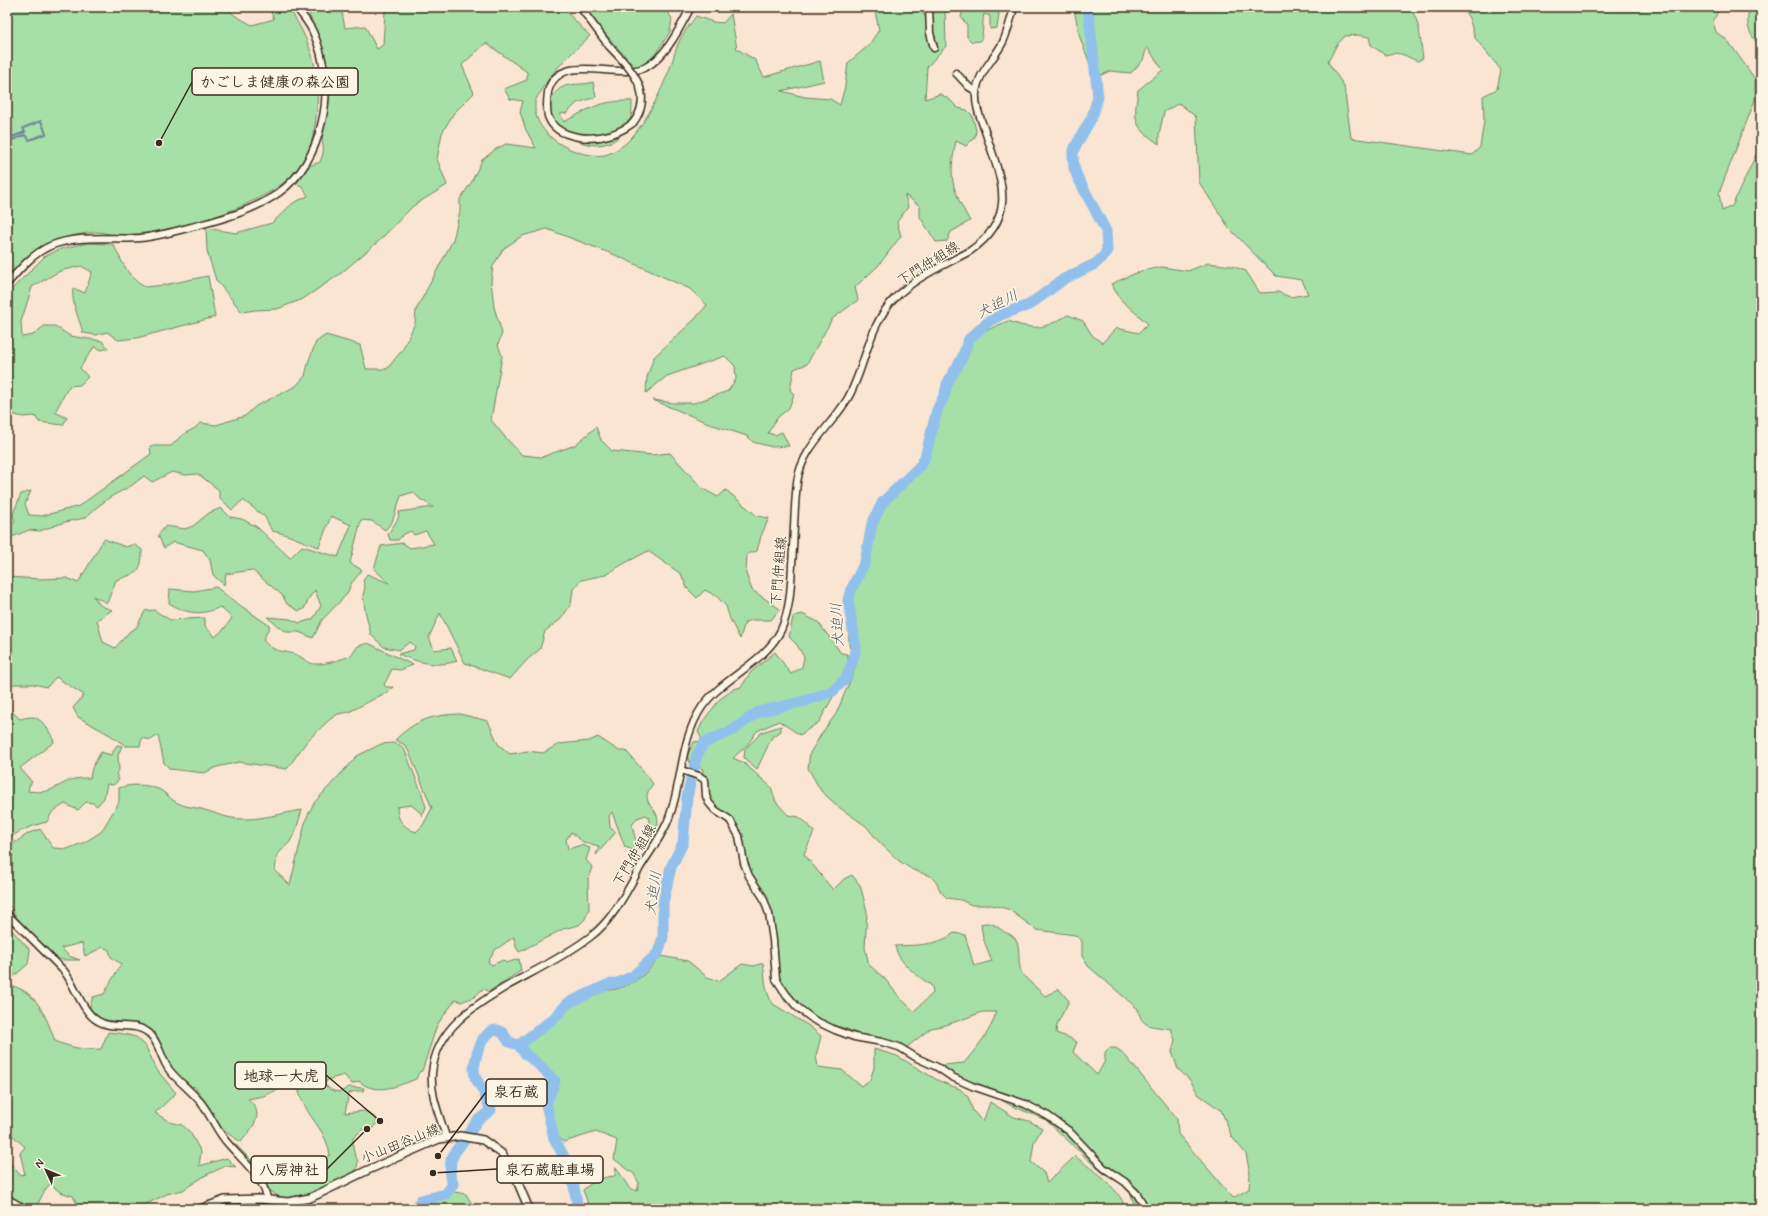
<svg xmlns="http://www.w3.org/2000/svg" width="1768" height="1216" viewBox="0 0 1768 1216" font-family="Mynerve,'Klee One',sans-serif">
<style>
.green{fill:#a6e0a6;stroke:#708562}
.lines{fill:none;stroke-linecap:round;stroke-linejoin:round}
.stream{stroke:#6f849a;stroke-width:2}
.river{stroke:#91c0ec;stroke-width:11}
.tertiary-casing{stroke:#3b2a1e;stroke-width:9}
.secondary-casing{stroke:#3b2a1e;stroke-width:10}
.tertiary{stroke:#fcf5e5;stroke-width:6}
.secondary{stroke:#fcf5e5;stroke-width:7}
.tertiary-bridge-casing{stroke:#3b2a1e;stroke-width:9;stroke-linecap:butt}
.tertiary-bridge{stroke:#fcf5e5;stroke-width:6}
.labels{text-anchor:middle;stroke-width:3;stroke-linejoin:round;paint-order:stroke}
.street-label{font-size:14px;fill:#3b2a1e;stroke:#fcf5e5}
.water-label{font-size:15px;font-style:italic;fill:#55575c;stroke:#fcf5e5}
.leader{fill:none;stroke:#3b2a1e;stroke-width:1.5}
.callout-dot{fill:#3b2a1e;stroke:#fcf5e5;stroke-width:1.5}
.callout{fill:#fcf5e5;stroke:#3b2a1e;stroke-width:1.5}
.callout-label{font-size:15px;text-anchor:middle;font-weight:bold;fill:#3b2a1e}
</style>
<rect width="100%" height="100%" fill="#f9e5d2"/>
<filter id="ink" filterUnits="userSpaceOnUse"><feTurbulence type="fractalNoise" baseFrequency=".025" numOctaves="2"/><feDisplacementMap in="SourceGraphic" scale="8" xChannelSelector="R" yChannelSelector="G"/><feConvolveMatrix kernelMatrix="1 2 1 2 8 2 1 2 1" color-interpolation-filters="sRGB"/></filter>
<g filter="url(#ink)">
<g class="green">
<path d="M7 7H226L234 15 252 25 274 19 271 12 266 7H288C313 45 321 73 316 118 314 134 310 154 300 167 277 199 198 225 159 231 146 233 131 235 117 235 111 235 105 233 99 232 90 232 81 234 72 236 40 244 26 254 7 281Z"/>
<path d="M306 7H341L345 28 365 26 377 49 383 45 385 11 397 7H562L590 36C572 53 552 70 540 93 538 96 535 100 535 103 532 136 577 159 605 155 609 154 617 150 621 147 641 133 659 96 668 73 672 64 674 54 678 44 682 34 690 25 696 16L713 22 723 23 731 14 737 49 755 60 764 77 820 61 824 81 781 91 805 97 830 99 840 105 845 86 848 63 868 46 879 30 874 7H923L924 16 926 17 927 29 931 49 935 46 931 7H945L946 46 927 67 925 99 940 94 949 99 958 108 967 110 972 115 976 130 975 137 966 146 956 141C948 178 952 189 970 221L951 232 947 241 936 242 920 217V206L905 195 908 207 897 222 901 236 878 266 855 287 858 300 832 319 807 364 794 369 790 390 794 394 789 408 777 418 768 433 775 435 782 432 789 446 772 447 753 442 747 436 713 425 653 400 674 403H694L728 391 736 379 735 366 725 356 667 376 646 393 647 377 654 357 695 319 707 305 690 289 615 255 547 229 522 236 503 249 493 266 491 281 494 307 502 333 498 345 502 356 491 420 505 437 522 455 542 457 575 445 596 427 601 440 612 451 652 455 670 453 703 489 718 497 726 490 757 516 769 518 761 536 757 551 747 554 746 574 752 590 780 609 771 620H753L745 622 740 639 730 619 726 606 716 596 705 590 697 598 687 588 681 574 648 551 625 563 605 575 581 580 573 589 571 604 561 619 545 631 540 649 527 660 510 679 465 663 440 613 429 637 434 650 451 648 457 661C435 668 418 662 398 654L414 650 415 646 410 642 399 650 384 647 371 635 365 610 363 595 365 588 363 581 367 574 389 583 374 569 381 546 403 543 410 548 434 544 426 531 414 535 411 531 404 534 398 540H390L388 534 398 519 399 512 433 507 420 499 413 492 401 496 392 522 385 530 372 521 361 520 350 563 362 570 351 584 347 594 322 620 313 638 299 632H287L280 628 267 617 290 619 300 623 313 619 321 606 315 590 309 598 304 609 299 611 287 604 282 595 252 570 226 574 224 585 213 575 210 560 203 550 173 542 164 548 158 535 166 526 185 529 193 526 209 513 221 508 230 517 242 519 257 527 290 558 302 546 338 557 351 525 331 516 319 547C302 542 289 534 272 531L265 517 243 500 232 510 219 497V490L198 474 185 475 172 472 152 482 144 476 131 486 112 496 97 507 85 518 65 522 40 531 29 530 7 539V530L15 522 13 514 21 494 31 491 25 504 29 515 42 516 79 506 151 454 150 446H171L182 435 195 428 200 423 216 425 245 416 256 406 296 386 305 376 309 360 316 342 326 335 360 345 366 369H387L403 349 415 323 416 310 453 240 460 211V199L471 183 482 160 496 149 506 144 536 148 526 130 520 112 523 101 510 99 504 89 527 80V72L486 43 462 65 474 93 453 114 442 133 437 159 447 185 413 206 379 241 340 274 303 299 277 309 255 310 242 312 216 280 207 251 206 228 236 233 272 223 293 203 308 196 302 186 296 184 309 166 320 162C326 148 322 148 322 135 323 124 328 113 329 102 330 67 319 38 306 7Z"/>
<path d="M581 7H665L672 19 670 32 654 56 646 63 636 68Z"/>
<path d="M964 7H1000L997 28 990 29V16L984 14C982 23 984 34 980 41L972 42 967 37V25L961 17Z"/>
<path d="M1076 7H1408C1421 18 1420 43 1423 58L1418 61C1405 57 1402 50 1385 55L1371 45 1369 37 1359 35 1345 36 1336 46 1328 62 1344 86 1351 138 1472 155 1480 147 1484 121 1483 96 1497 89 1501 70 1475 38 1469 18 1462 7H1717L1718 11 1713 22 1716 32 1728 41 1755 79V100L1719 193 1722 211 1732 206 1761 144V1209H1136L1130 1192 1119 1181 1111 1179 1097 1168 1046 1120 1012 1106 965 1079 951 1075 933 1066 964 1063C977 1047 991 1032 996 1012H983L946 1025 931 1028 902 1051 844 1028 822 1023 799 1012 783 999 774 980 768 906 750 878 736 831 712 811 702 780 703 769 691 765 687 756 694 742 703 741 698 732 703 721 720 699 734 689 741 687 751 672 775 652 791 674 802 667 804 657 797 645 789 637 793 617 802 614 818 622 841 653 847 654 849 668 819 722 800 735 779 721 757 731 748 744 733 758 744 763 771 787 776 802 788 815 799 817 808 824 814 832 804 854 833 890 844 879 852 875 860 885 867 911 865 948 869 965 885 979 900 998 914 1011 933 993 932 986C917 975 899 964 895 946 914 945 938 946 954 933L965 935 974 966 992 961 983 938 981 924C991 921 995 925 1003 931 1005 933 1008 933 1011 935 1024 943 1015 963 1023 975 1029 982 1038 989 1045 996L1059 989 1069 1001 1057 1024 1056 1033 1070 1038 1077 1042 1073 1052 1097 1075 1105 1061V1052L1109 1048H1116L1123 1053 1177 1119 1178 1134 1233 1198 1249 1189 1250 1174 1246 1154 1232 1137 1221 1110 1199 1095 1190 1080 1178 1069 1172 1052 1175 1040 1171 1029C1153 1025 1142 1030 1138 1009L1088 966 1082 956V941L1075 935 1037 930 1008 909 992 905H972L961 900 947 898 941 892 936 882 930 876 913 870 899 861 879 842 866 826 840 808 821 791 808 768 810 753 822 733 836 714 855 669 849 644 848 612 868 539V527L890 496 914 476 925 453 930 434 931 417 948 393 952 368 963 346 980 333 1008 321C1036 331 1043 329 1068 315L1083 321 1092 335 1102 343 1116 328 1139 333 1148 324 1121 300 1111 284 1141 271 1162 267 1188 271 1208 263 1232 266 1246 271 1260 293 1278 292 1290 297 1308 294 1302 280 1276 276 1229 228 1199 182 1196 117 1179 103 1164 112 1159 134V144C1132 125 1134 121 1138 90L1163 70 1147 47 1143 60 1131 73 1110 71 1101 75 1097 83 1080 38 1074 9Z"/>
<path d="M1749 7H1761V47C1748 33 1746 26 1749 7Z"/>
<path d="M593 82 596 97 577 103 567 113 560 114 564 122C590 108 602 100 632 101 632 108 632 116 629 123 604 177 518 118 561 88 570 82 583 86 593 82Z"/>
<path d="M87 243 113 244C121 259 128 279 145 287L164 285 208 276 215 317 137 338 118 340 107 332 96 335 83 333C79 317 71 304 73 288L85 293 92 272 81 266 60 271 32 287 21 322 22 337 33 335 44 326H55L70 336 102 341 108 348 102 350 94 347 80 368 88 377 80 385 69 386 55 412 67 418 63 425 39 422 35 416 23 417 7 413V327L11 320 7 316V294L45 256 61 249Z"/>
<path d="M104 539 126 547 134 544 142 550C142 573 137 573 116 580L107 603 93 596 101 606 112 610 97 620 103 642 115 648 130 631 136 628 145 611 154 610 170 620 205 618V626L215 637 224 629 232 618 220 607C202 616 186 614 169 603L170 589 194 591 216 587 231 599 270 626 263 640C273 653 283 650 297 655 302 657 308 663 314 664 326 665 340 659 351 656L358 646 368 643 413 665 400 670 392 669 384 685 386 687H393L389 691 349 712 338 714 329 720 307 741 287 769 239 762 217 767 204 773 170 769 164 763 158 735 151 740 142 738 140 746H126L110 735 78 717 73 708 84 695 56 677 47 687 33 684H14L7 691V577L40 579 67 578 78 583Z"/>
<path d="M7 707 20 719C24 718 30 717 33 717 43 719 51 733 54 742L20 768 32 782 29 786 28 791C51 794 52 788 71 780 76 778 84 778 90 778L92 768 101 752 111 755 117 745 122 746 118 755 119 770 116 774 119 780 113 785 107 784 104 798 97 806 93 803 86 802 78 810 65 804 52 812 47 822C33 825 18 831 7 840Z"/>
<path d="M460 714 488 721 498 744 510 754 528 751 543 753 559 744 589 741 598 737 619 751H626L646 774 653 784C637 803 658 806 658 821 658 825 655 829 654 833L648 829 649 818 646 815 637 818 632 825 635 838 639 843 635 851 625 847 612 812 609 816 610 828 616 832 596 855 599 846 583 842 571 832 566 840 568 849 581 845 590 848 586 860 592 867 588 879 589 910 585 919 579 925 563 929 519 952 516 947 514 937 495 950 488 962 492 965 503 960 506 963 519 959 521 971 488 992 484 988 474 997 461 1002 456 999 437 1025 422 1071 419 1072 416 1079C398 1086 375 1096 359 1081L352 1084 344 1075 327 1080 325 1085C333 1093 340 1094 349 1087L364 1088 363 1091H356L349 1093 345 1113 364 1111 376 1118 377 1123 370 1131 363 1129 353 1138C353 1141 353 1145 353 1148 355 1159 362 1160 354 1173 335 1184 291 1212 271 1191L227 1139 228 1138 231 1142 235 1144 257 1166 264 1171 288 1156C295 1162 293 1166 292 1173L314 1165 330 1155C326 1131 313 1123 304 1104 301 1100 300 1094 298 1089H280L263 1096 248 1099C266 1114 253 1127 241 1142L209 1121 198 1103 200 1094 194 1086 184 1090 167 1072 153 1043 149 1039 141 1032 99 1018 91 1011 90 1005 93 997 104 994 121 964 111 957 109 950 103 947 85 956 82 943 61 948 69 956 80 960H63L54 957 18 920 8 903 7 848 29 833 40 829 53 848 67 849 85 842 101 832 119 802V788C130 784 146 784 158 789 166 792 171 801 180 804 186 807 194 807 201 809 210 811 218 815 227 817 253 823 276 814 302 810L295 833 289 843 277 855 275 871 290 885 306 819 314 803 357 756 381 744 392 743 400 745 405 751 422 794 426 807 422 816 420 812 411 805 397 807C397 820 403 827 416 832L423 825 432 808 410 754 405 745 395 740C416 720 431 715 460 714Z"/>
<path d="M781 726V731L772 737 757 769 744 758 745 749 762 732Z"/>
<path d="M7 925 30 950 28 964 12 978 7 975Z"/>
<path d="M661 956 688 961 707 977 719 981 742 964 754 966 763 963C765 977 765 993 773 1004L809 1026 821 1036 816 1056 818 1067 842 1070 861 1086 870 1080 874 1068V1049L897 1056 939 1081 960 1089 968 1097 973 1111 983 1122 990 1102 1014 1117 1029 1121 1042 1128 1034 1142 1031 1162 1044 1173 1047 1183 1075 1156C1093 1171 1118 1186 1126 1209H590L583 1190C593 1181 601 1177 615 1176L616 1167 629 1188 637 1191 639 1183 634 1174 614 1159 617 1140 596 1132 564 1142C545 1125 542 1125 546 1098 546 1093 548 1087 547 1082 543 1064 526 1065 519 1051L521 1044C541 1034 555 1020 566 1001H582L586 991C623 992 637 985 661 956Z"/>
<path d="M7 985C37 989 46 1017 55 1041 72 1048 83 1050 101 1049L108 1032 124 1034 136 1037 145 1045 157 1070 176 1093 155 1113 170 1122 182 1125 190 1132 201 1152 199 1166 227 1158 236 1167 226 1166 206 1175 183 1190 167 1194 136 1209H78V1206L73 1196 60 1192 50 1184 45 1190 35 1209C25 1209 14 1211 7 1203V1159L20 1175 25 1174 20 1153 25 1147 7 1130Z"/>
<path d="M449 1191 466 1194 475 1209H414L433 1196Z"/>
</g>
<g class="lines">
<g class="stream">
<path d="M7 139 25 132 23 128 41 121 46 134 29 140 25 135 7 142"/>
<path d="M229 1206C246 1206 262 1207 279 1209"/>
</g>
<g class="river">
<path d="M519 1045 554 1018 568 1003 607 985 620 982 633 976 658 953 663 937V903L671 867 683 843 687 797 697 755 704 743 733 730 758 712 805 701 833 691 845 679 852 663 856 647 848 600 852 588 865 562 872 524 882 503 921 465 925 457 937 410 945 394 947 384 962 358 969 339 988 322 1003 314 1029 305 1064 279 1095 264 1104 256 1107 250 1106 231 1078 178 1074 168 1073 155 1075 147 1092 117 1098 97 1088 7"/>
<path d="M519 1045C525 1056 530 1057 539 1065 546 1070 548 1076 555 1081L546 1104 554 1138 571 1170 578 1209"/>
<path d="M415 1209 421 1200 446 1194 453 1184 450 1176 451 1160 455 1152 472 1129 477 1121 491 1110 483 1091 475 1077 474 1068 477 1053 483 1039 491 1031 497 1030 503 1033 509 1042 519 1045"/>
</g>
<g class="tertiary-casing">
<g id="tertiary">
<path d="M580 7 609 46"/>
<path d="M929 7 930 33 934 48"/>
<path d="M956 73 969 87 976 91"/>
<path d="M633 123C615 137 589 142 567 134 558 131 551 125 548 116 546 108 547 100 548 92 558 50 617 81 646 67 667 56 680 27 691 7"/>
<path d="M7 284C20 269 32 254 50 246 78 234 110 240 140 238 160 236 180 230 199 225 261 209 308 190 322 121 329 93 325 58 313 32 309 23 302 15 296 7"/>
<path d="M681 770 699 776 705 780 706 796 709 803 715 810 730 820 739 836 744 863 749 876 763 897 769 914 773 940 776 979 786 994 797 1007 814 1020 835 1030 854 1037 882 1042 899 1047 917 1058 937 1067 952 1077 972 1086 1025 1104 1048 1116 1069 1131 1104 1168 1125 1182 1137 1194 1146 1209"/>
<path d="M7 914 64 971C75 985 82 1012 98 1021 114 1031 134 1020 150 1034 160 1044 161 1060 170 1071 180 1083 193 1092 202 1104 211 1116 216 1129 225 1140 239 1158 264 1176 267 1199"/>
<path d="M446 1137C440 1116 430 1096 432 1073 436 1028 474 1006 509 985 536 970 565 956 590 937 613 920 627 891 641 866 650 852 660 838 667 823 683 786 679 741 702 707 723 677 764 664 781 630 790 610 791 587 792 565 794 537 794 509 797 482 802 447 831 427 848 398 866 366 868 325 895 298 915 277 945 265 970 251 1020 216 1001 180 985 131 981 119 975 107 976 93 978 72 994 60 1003 42 1008 31 1011 19 1014 7"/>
</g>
</g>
<g class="secondary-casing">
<g id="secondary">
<path d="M7 1199 24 1209"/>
<path d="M200 1209 225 1200 260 1199 288 1202 310 1198 368 1170 439 1139 460 1136 483 1140 501 1153 513 1171 529 1209"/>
</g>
</g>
<use href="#tertiary" class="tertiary"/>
<use href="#secondary" class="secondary"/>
<g class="tertiary-bridge-casing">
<path id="tertiary-bridge" d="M609 46C630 68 656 93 633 123"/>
</g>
<use href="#tertiary-bridge" class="tertiary-bridge"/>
</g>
</g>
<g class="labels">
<g class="street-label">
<text transform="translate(928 263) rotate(-32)" y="5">下門仲組線</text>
<text transform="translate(778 571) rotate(-85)" y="5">下門仲組線</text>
<text transform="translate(634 855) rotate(-59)" y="5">下門仲組線</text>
<text transform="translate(400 1143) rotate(-22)" y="5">小山田谷山線</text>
</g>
<g class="water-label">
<text transform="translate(997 304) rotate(-27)" y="5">犬迫川</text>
<text transform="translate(837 625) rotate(-93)" y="5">犬迫川</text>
<text transform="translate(653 893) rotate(-82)" y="5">犬迫川</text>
</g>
</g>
<path class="leader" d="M159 143L192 82M380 1121L326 1075M438 1156L486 1092M367 1129L327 1169M433 1173L497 1169"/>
<g class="callout-dot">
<circle cx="159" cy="143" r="4"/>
<circle cx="380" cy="1121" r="4"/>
<circle cx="438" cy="1156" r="4"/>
<circle cx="367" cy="1129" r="4"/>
<circle cx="433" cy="1173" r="4"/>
</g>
<g class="callout">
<rect x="192" y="68" width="166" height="27" rx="4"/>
<rect x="235" y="1062" width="91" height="27" rx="4"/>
<rect x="486" y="1079" width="61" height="27" rx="4"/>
<rect x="251" y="1156" width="76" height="27" rx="4"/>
<rect x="497" y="1156" width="106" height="27" rx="4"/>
</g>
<g class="callout-label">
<text x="275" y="87">かごしま健康の森公園</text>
<text x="281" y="1081">地球一大虎</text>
<text x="516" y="1097">泉石蔵</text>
<text x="289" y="1175">八房神社</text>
<text x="550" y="1175">泉石蔵駐車場</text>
</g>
<rect width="1768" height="1216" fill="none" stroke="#fcf5e5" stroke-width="24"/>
<rect x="12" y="12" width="1744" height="1192" fill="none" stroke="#3b2a1e" stroke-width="1.5" filter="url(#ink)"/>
<g transform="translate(46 1170) rotate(314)" stroke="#fcf5e5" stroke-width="3" paint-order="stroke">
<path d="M0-3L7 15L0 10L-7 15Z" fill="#3b2a1e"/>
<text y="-6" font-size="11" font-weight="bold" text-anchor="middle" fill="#3b2a1e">N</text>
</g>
</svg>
